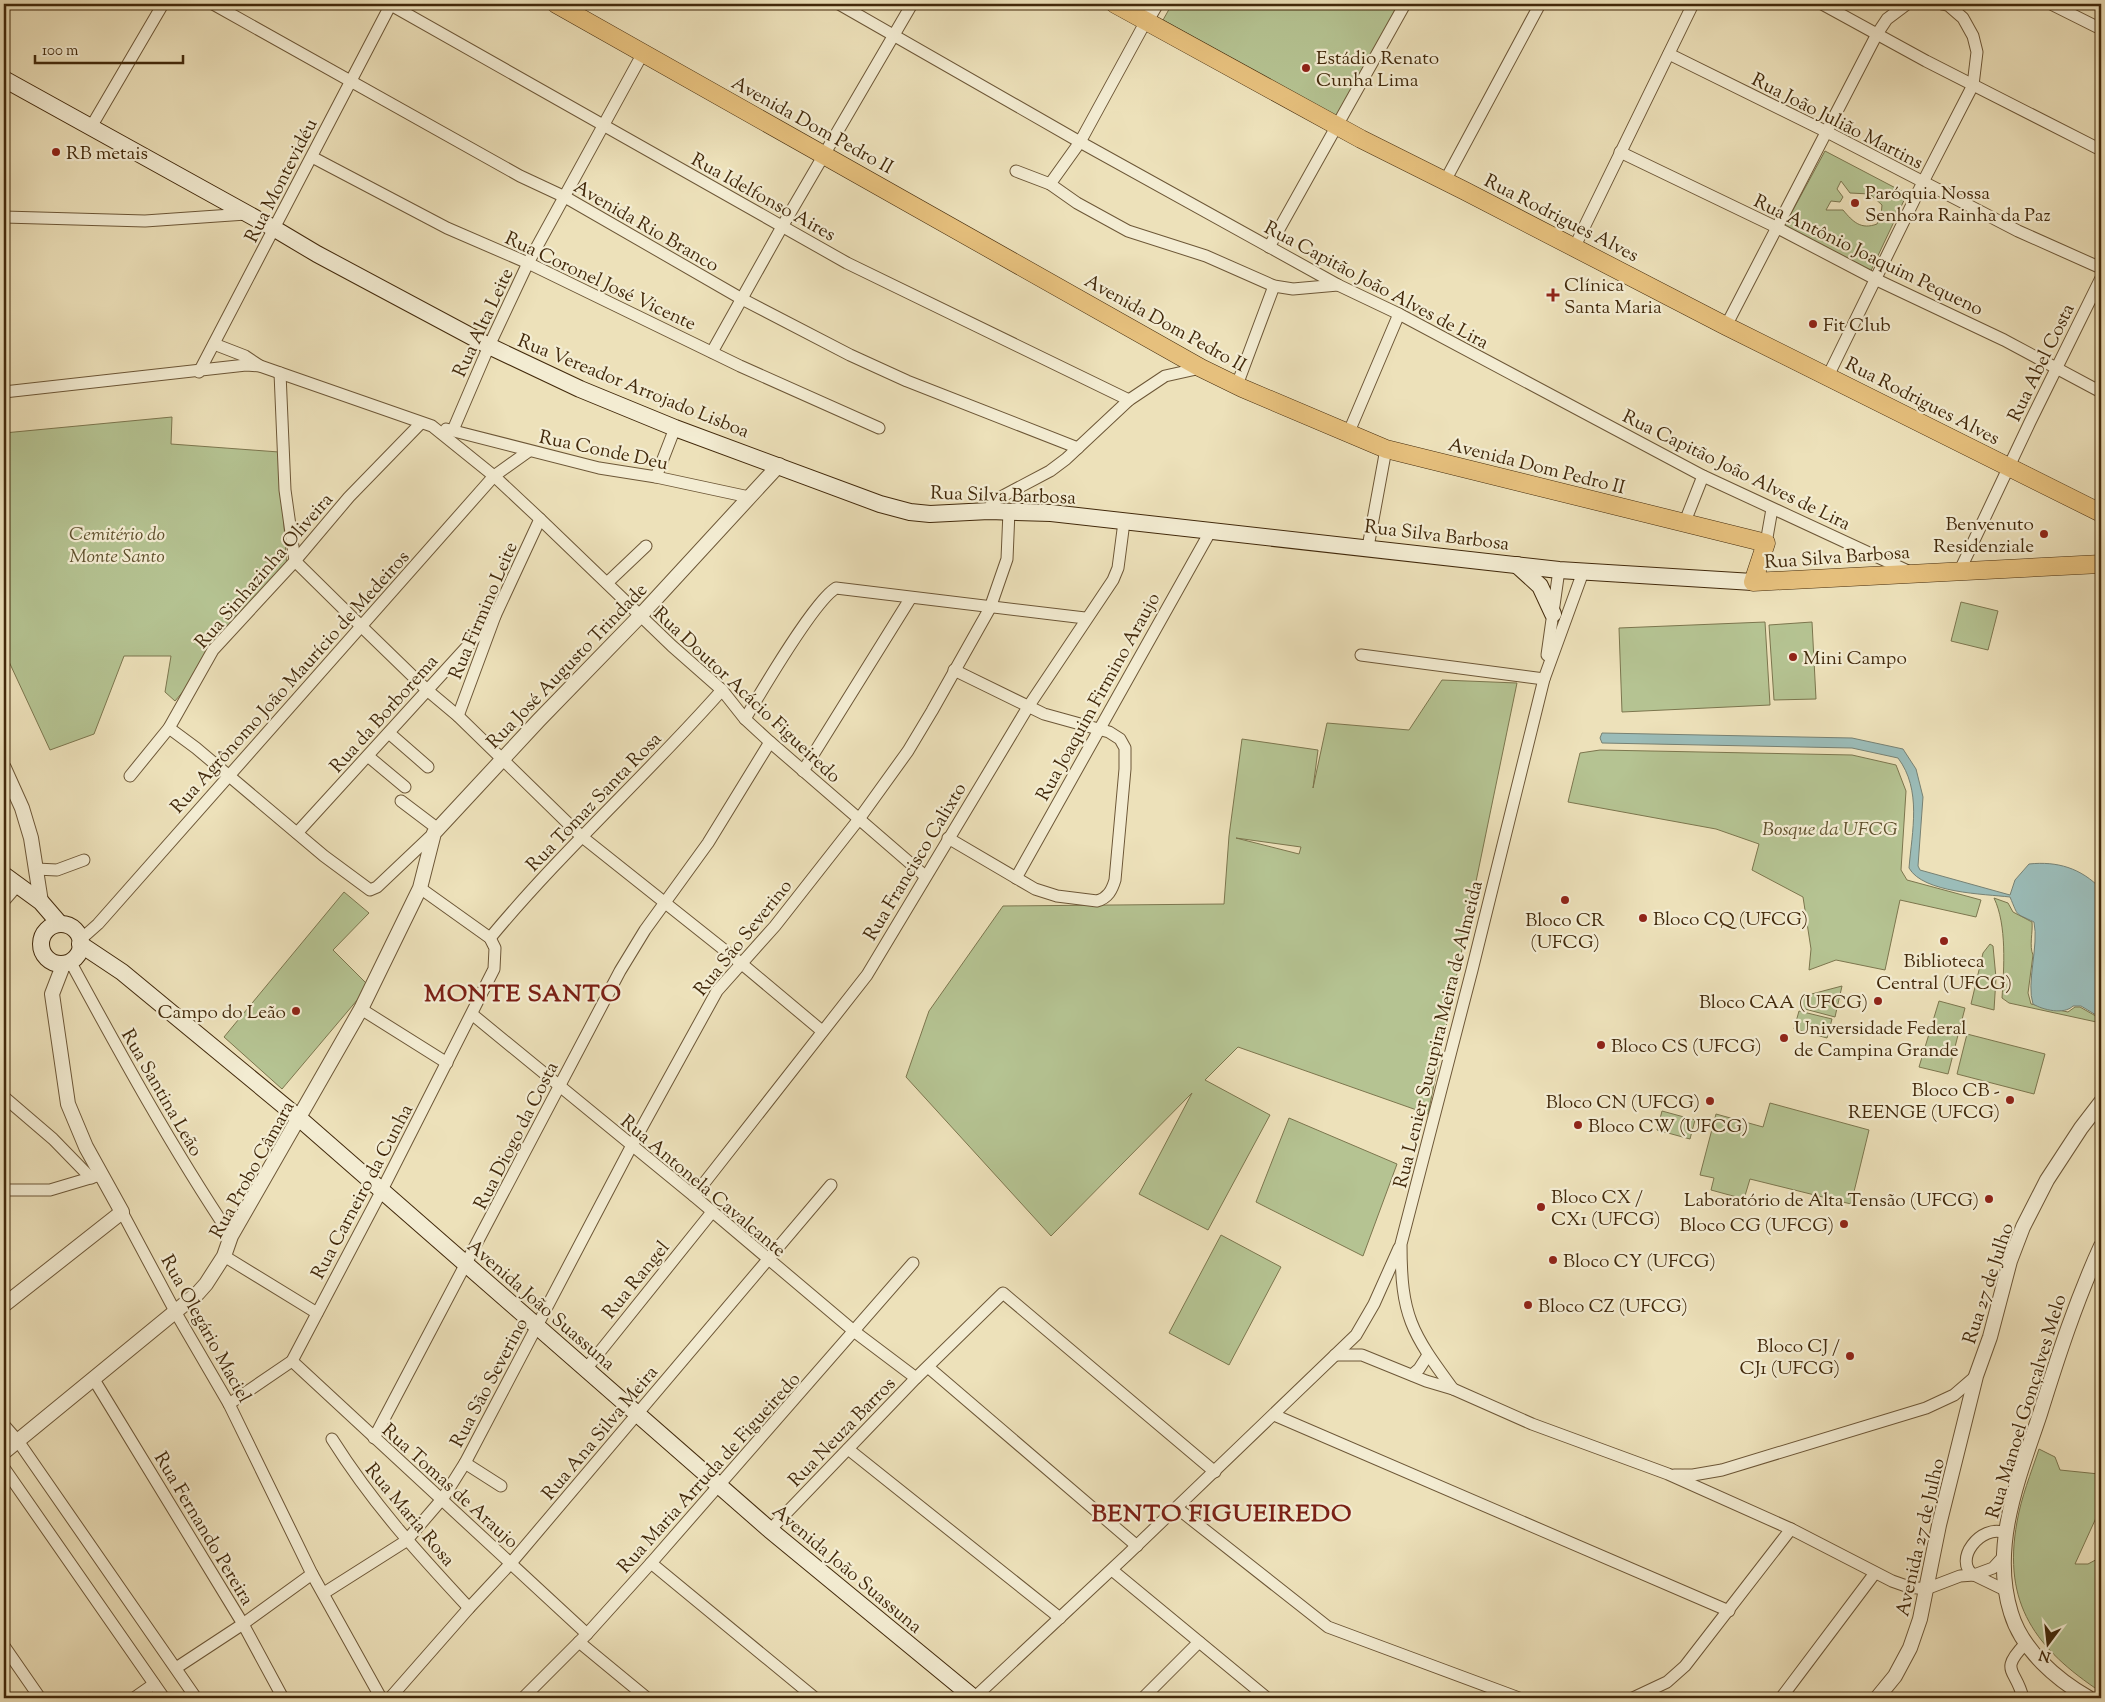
<svg xmlns="http://www.w3.org/2000/svg" width="2105" height="1702" viewBox="0 0 2105 1702" font-family="'Sorts Mill Goudy',serif">
<style>
.green{fill:#b5c392;stroke:#7c764e;fill-rule:evenodd}
.water{fill:#9bbcb8;stroke:#778173}
.lines{fill:none;stroke-linecap:round;stroke-linejoin:round}
.minor-casing{stroke:#6d5737;stroke-width:13}
.tertiary-casing{stroke:#6d5737;stroke-width:16}
.secondary-casing{stroke:#42290b;stroke-width:18}
.primary-casing{stroke:#42290b;stroke-width:19}
.minor{stroke:#f3ecd2;stroke-width:11}
.tertiary{stroke:#f3ecd2;stroke-width:14}
.secondary{stroke:#f3ecd2;stroke-width:16}
.primary{stroke:#e6c07d;stroke-width:18}
.poi-dot{fill:#8f2418;stroke:#f3ecd2;stroke-width:2}
.labels{text-anchor:middle;stroke-width:4.5;stroke-linejoin:round;paint-order:stroke}
.poi-label{font-size:19px;fill:#42290b;stroke:#f3ecd2;text-anchor:start}
.street-label{font-size:19px;fill:#42290b;stroke:#f3ecd2}
.park-label{font-size:19px;font-style:italic;fill:#5f502d;stroke:#f3ecd2}
.district-label{font-size:24px;font-weight:bold;letter-spacing:1px;fill:#7a1f14;stroke:#f3ecd2}
</style>
<rect width="100%" height="100%" fill="#ede1ba"/>
<filter id="stains"><feTurbulence type="fractalNoise" baseFrequency=".004" numOctaves="4"/><feColorMatrix values="0 0 0 0 .2 0 0 0 0 .09 0 0 0 0 .02 0 0 0 .5 -.17"/></filter>
<radialGradient id="worn" r=".72"><stop offset=".6" stop-color="#630" stop-opacity="0"/><stop offset="1" stop-color="#630" stop-opacity=".3"/></radialGradient>
<g class="green">
<path d="M1172 4H1401L1336 116 1163 20Z"/>
<path d="M1825 151 1907 194 1867 279 1780 234ZM1841 181 1850 193 1870 194 1882 205 1881 216 1877 224C1861 230 1853 222 1843 210H1826L1831 201 1840 202 1843 197 1837 189Z"/>
<path d="M172 417 171 444 279 452 287 569 175 701 165 692 171 656H124L94 734 50 750 4 651V433Z"/>
<path d="M1961 602 1998 611 1988 650 1951 641Z"/>
<path d="M1765 622 1770 705 1622 712 1619 628Z"/>
<path d="M1812 622 1816 699 1774 700 1769 625Z"/>
<path d="M1442 680 1517 683 1428 1114 1238 1047 1205 1080 1270 1115 1208 1230 1139 1194 1192 1093 1051 1236 906 1077 929 1011 1003 906 1224 904 1229 836 1242 739 1318 750 1313 788 1327 723 1409 730ZM1236 838 1301 847 1299 854Z"/>
<path d="M1600 750 1852 755 1896 765 1906 791 1901 870 1907 880 1981 900 1976 917 1900 900 1885 970 1836 960 1809 970 1811 949 1803 897 1752 870 1759 844 1716 829 1568 802 1580 753Z"/>
<path d="M344 892 369 913 333 950 369 986 282 1089 224 1037Z"/>
<path d="M1994 898 2008 903 2013 912 2032 922C2033 932 2029 946 2033 955L2028 993 2031 1004 2068 1012 2075 1007H2080L2101 1019V1023L2009 1003 2002 998C2004 968 2007 925 1994 898Z"/>
<path d="M1990 944 1993 946 1996 978 1994 1010 1971 1004 1983 953Z"/>
<path d="M1842 986 1835 1017 1801 1008 1804 996Z"/>
<path d="M1939 1001 1965 1008 1948 1074 1919 1067Z"/>
<path d="M1799 1011 1832 1019 1827 1038 1794 1029Z"/>
<path d="M1967 1034 2045 1054 2034 1094 1957 1074Z"/>
<path d="M1770 1103 1869 1130 1851 1204 1750 1179 1744 1199 1711 1190 1714 1178 1700 1175 1716 1114 1763 1127Z"/>
<path d="M1662 1111 1695 1120 1690 1139 1657 1130Z"/>
<path d="M1289 1118 1397 1164 1363 1256 1256 1202Z"/>
<path d="M1221 1235 1281 1267 1229 1365 1169 1333Z"/>
<path d="M2039 1449 2055 1457 2060 1470 2099 1474 2101 1507 2075 1564H2088L2101 1557V1692C2036 1649 2002 1604 2017 1522 2021 1498 2031 1473 2039 1449Z"/>
</g>
<path class="water" d="M1602 733 1852 738 1903 749 1916 769 1923 797 1918 866 1920 870 2010 895 2015 880 2029 864C2057 861 2081 868 2101 889V1018L2081 1006H2073C2064 1015 2043 1010 2033 1004 2026 983 2039 946 2034 922 2014 912 2019 918 2010 897 1984 894 1923 893 1909 868 1912 831 1922 790 1898 758L1852 748 1602 743 1600 738Z"/>
<g class="lines">
<g class="minor-casing">
<g id="minor">
<path d="M213 4 520 176 565 197 742 299 850 355 907 381 1078 448"/>
<path d="M839 4 1080 142 1338 285 1399 314 1703 476 1910 572"/>
<path d="M1822 4 1926 61 2101 150"/>
<path d="M2051 4 2101 29"/>
<path d="M391 5 847 263 1129 400"/>
<path d="M1669 54 1827 132 2018 231 2101 268"/>
<path d="M91 127 163 4"/>
<path d="M1620 152 1776 227 1877 280 2004 340 2101 392"/>
<path d="M312 157 447 228 528 263 740 366 879 428"/>
<path d="M1016 171 1050 184 1077 203 1128 231 1206 256 1274 286 1293 289 1338 285"/>
<path d="M1445 181 1540 4"/>
<path d="M1050 184 1080 142 1146 21"/>
<path d="M4 217 145 221 246 214"/>
<path d="M1269 247 1405 4"/>
<path d="M1574 248 1693 4"/>
<path d="M1726 326 1877 34 1887 19 1907 4"/>
<path d="M214 344 245 356 260 366"/>
<path d="M712 352 783 225 912 4"/>
<path d="M199 372 391 4"/>
<path d="M280 373 285 490 295 561 361 626 427 690 458 716 581 836 742 964 822 1031"/>
<path d="M1828 376 1923 182 1973 85 1977 52 1973 36 1963 18 1948 5 1942 4"/>
<path d="M1237 385 1274 286"/>
<path d="M4 392 246 365 260 366 432 426 494 476 540 519 672 646 722 690 745 719 770 742 925 876"/>
<path d="M446 429 599 468 656 477 749 497"/>
<path d="M453 430 489 346 528 263 643 53"/>
<path d="M1348 434 1399 314"/>
<path d="M656 477 675 428"/>
<path d="M989 511 992 503 999 498 1050 471 1066 459 1129 400 1165 376 1201 368"/>
<path d="M1684 524 1703 476"/>
<path d="M1766 543 1772 509"/>
<path d="M1368 547 1386 449"/>
<path d="M1960 570 2030 422 2101 278"/>
<path d="M607 583 646 546"/>
<path d="M1361 655 1544 679"/>
<path d="M1547 655 1559 570"/>
<path d="M458 716 495 616 540 519"/>
<path d="M745 719C761 692 814 601 836 588L1085 618"/>
<path d="M169 728 196 748 324 856 370 890 377 887 434 833"/>
<path d="M389 733 428 767"/>
<path d="M369 757 405 787"/>
<path d="M803 771 910 599"/>
<path d="M130 776 169 728 213 650 295 561 349 497 421 423"/>
<path d="M401 801 438 829"/>
<path d="M297 833 495 616"/>
<path d="M948 838 1035 889 1057 896 1097 901C1108 898 1112 890 1115 880L1125 769V748L1120 739 1109 732 1044 714 954 670"/>
<path d="M36 869 57 870 84 860"/>
<path d="M1016 878 1210 532"/>
<path d="M4 901 17 886"/>
<path d="M490 938C562 851 647 775 722 690"/>
<path d="M80 940 98 924 494 476 529 451"/>
<path d="M70 961C121 1055 172 1148 231 1236"/>
<path d="M361 1009 447 1063"/>
<path d="M473 1015 694 1196 855 1332 916 1378"/>
<path d="M4 1097 53 1139 91 1178"/>
<path d="M4 1190H50L97 1176"/>
<path d="M694 1196 867 975 1028 707 1113 580 1118 568 1124 522"/>
<path d="M122 1212 176 1313 229 1404 312 1574 381 1698"/>
<path d="M224 1256 317 1313"/>
<path d="M1335 1355H1362L1426 1381 1453 1389 1532 1424 1668 1474 1791 1529 1892 1581 1909 1587 1926 1589 1960 1576 1974 1575 2007 1591"/>
<path d="M292 1361 587 1634"/>
<path d="M928 1367 1137 1546"/>
<path d="M586 1369 712 1212"/>
<path d="M1412 1375 1419 1369 1428 1355"/>
<path d="M93 1378 243 1624 283 1698"/>
<path d="M1453 1389C1411 1332 1401 1316 1401 1244L1472 970 1544 679 1583 572"/>
<path d="M229 1404 292 1361 382 1190 494 969 495 948 490 938 420 888"/>
<path d="M1274 1415 1729 1611"/>
<path d="M4 1425 18 1441 196 1698"/>
<path d="M374 1438 620 971 645 930 708 843 770 742"/>
<path d="M332 1439C373 1504 417 1552 469 1608"/>
<path d="M848 1449 1060 1618"/>
<path d="M465 1463 501 1486"/>
<path d="M4 1468 164 1698"/>
<path d="M1674 1475H1693L1722 1470 1926 1408 1954 1395 1976 1376"/>
<path d="M1177 1508 1328 1627 1519 1698"/>
<path d="M770 1530 916 1378 1003 1293 1215 1472"/>
<path d="M2003 1557 1993 1568 1974 1575C1952 1561 1981 1523 2005 1533"/>
<path d="M651 1563 815 1698"/>
<path d="M1112 1570 1267 1698"/>
<path d="M324 1593 406 1541 443 1498 465 1463 631 1147 717 991 775 926 859 819 908 751 932 711 990 608 1007 559 1009 511"/>
<path d="M579 1642 647 1698"/>
<path d="M4 1646 40 1698"/>
<path d="M176 1668 243 1624 312 1574"/>
<path d="M134 1698 154 1684"/>
<path d="M390 1698 469 1608 511 1563 831 1185"/>
<path d="M523 1698 587 1634 651 1563 913 1263"/>
<path d="M974 1698 1128 1554 1356 1335 1374 1304 1399 1248"/>
<path d="M1143 1698 1199 1642"/>
<path d="M1633 1698 1667 1682 1685 1666 1791 1529"/>
<path d="M1781 1698 1875 1573"/>
<path d="M2023 1698C2016 1668 1998 1672 2026 1643"/>
</g>
</g>
<g class="tertiary-casing">
<g id="tertiary">
<path d="M1146 21 1156 4"/>
<path d="M4 768 22 808 31 838 41 902"/>
<path d="M4 1305 122 1212 86 1147 68 1104 52 994 64 963"/>
<path d="M4 1452 198 1293 206 1284 224 1256 231 1236 361 1009 420 888 434 833 539 720 640 616 779 465"/>
<path d="M1877 1698 1895 1676 1910 1648 1920 1619 1939 1525 1976 1376 1990 1337 2010 1261 2023 1227 2047 1180 2081 1128 2101 1102"/>
<path d="M2089 1698C2057 1680 2022 1650 2011 1613 1990 1546 2019 1477 2040 1414 2058 1356 2076 1301 2101 1246"/>
</g>
</g>
<g class="secondary-casing">
<g id="secondary">
<path d="M4 79 275 229 317 254 489 346 580 389 675 428 880 504 910 512 930 514 989 511 1051 513 1559 570 1753 582"/>
<path d="M1517 565 1540 586 1553 614"/>
<path d="M4 875 41 902 60 924"/>
<circle cx="61" cy="944" r="20"/>
<path d="M80 944 122 972 300 1119 770 1530 974 1698"/>
</g>
</g>
<g class="primary-casing">
<g id="primary">
<path d="M556 4 1201 368 1242 388 1386 449 1766 543 1753 582 2101 564"/>
<path d="M1115 4 1361 139 1465 191 1726 326 2101 513"/>
</g>
</g>
<use href="#minor" class="minor"/>
<use href="#tertiary" class="tertiary"/>
<use href="#secondary" class="secondary"/>
<use href="#primary" class="primary"/>
</g>
<g class="poi-dot">
<circle cx="1306" cy="68" r="5"/>
<circle cx="56" cy="152" r="5"/>
<circle cx="1855" cy="203" r="5"/>
<path d="M1550.5 287.5h5v5h5v5h-5v5h-5v-5h-5v-5h5z"/>
<circle cx="1813" cy="324" r="5"/>
<circle cx="2044" cy="534" r="5"/>
<circle cx="1793" cy="657" r="5"/>
<circle cx="1565" cy="900" r="5"/>
<circle cx="1643" cy="918" r="5"/>
<circle cx="1944" cy="941" r="5"/>
<circle cx="1878" cy="1001" r="5"/>
<circle cx="296" cy="1011" r="5"/>
<circle cx="1784" cy="1038" r="5"/>
<circle cx="1601" cy="1045" r="5"/>
<circle cx="2010" cy="1100" r="5"/>
<circle cx="1710" cy="1101" r="5"/>
<circle cx="1578" cy="1125" r="5"/>
<circle cx="1989" cy="1199" r="5"/>
<circle cx="1541" cy="1207" r="5"/>
<circle cx="1844" cy="1224" r="5"/>
<circle cx="1553" cy="1260" r="5"/>
<circle cx="1528" cy="1305" r="5"/>
<circle cx="1850" cy="1356" r="5"/>
</g>
<g class="labels">
<g class="poi-label">
<text x="1316" y="64">Estádio Renato<tspan x="1316" dy="22">Cunha Lima</tspan></text>
<text x="66" y="159">RB metais</text>
<text x="1865" y="199">Paróquia Nossa<tspan x="1865" dy="22">Senhora Rainha da Paz</tspan></text>
<text x="1564" y="291">Clínica<tspan x="1564" dy="22">Santa Maria</tspan></text>
<text x="1823" y="331">Fit Club</text>
<text x="2034" y="530" text-anchor="end">Benvenuto<tspan x="2034" dy="22">Residenziale</tspan></text>
<text x="1803" y="664">Mini Campo</text>
<text x="1653" y="925">Bloco CQ (UFCG)</text>
<text x="1565" y="926" text-anchor="middle">Bloco CR<tspan x="1565" dy="22">(UFCG)</tspan></text>
<text x="1944" y="967" text-anchor="middle">Biblioteca<tspan x="1944" dy="22">Central (UFCG)</tspan></text>
<text x="1868" y="1008" text-anchor="end">Bloco CAA (UFCG)</text>
<text x="286" y="1018" text-anchor="end">Campo do Leão</text>
<text x="1794" y="1034">Universidade Federal<tspan x="1794" dy="22">de Campina Grande</tspan></text>
<text x="1611" y="1052">Bloco CS (UFCG)</text>
<text x="2000" y="1096" text-anchor="end">Bloco CB -<tspan x="2000" dy="22">REENGE (UFCG)</tspan></text>
<text x="1700" y="1108" text-anchor="end">Bloco CN (UFCG)</text>
<text x="1588" y="1132">Bloco CW (UFCG)</text>
<text x="1551" y="1203">Bloco CX /<tspan x="1551" dy="22">CX1 (UFCG)</tspan></text>
<text x="1979" y="1206" text-anchor="end">Laboratório de Alta Tensão (UFCG)</text>
<text x="1834" y="1231" text-anchor="end">Bloco CG (UFCG)</text>
<text x="1563" y="1267">Bloco CY (UFCG)</text>
<text x="1538" y="1312">Bloco CZ (UFCG)</text>
<text x="1840" y="1352" text-anchor="end">Bloco CJ /<tspan x="1840" dy="22">CJ1 (UFCG)</tspan></text>
</g>
<g class="street-label">
<text transform="translate(1838 120) rotate(27)" y="7">Rua João Julião Martins</text>
<text transform="translate(813 124) rotate(29)" y="7">Avenida Dom Pedro II</text>
<text transform="translate(280 180) rotate(-63)" y="7">Rua Montevidéu</text>
<text transform="translate(764 196) rotate(29)" y="7">Rua Idelfonso Aires</text>
<text transform="translate(1562 217) rotate(27)" y="7">Rua Rodrigues Alves</text>
<text transform="translate(647 225) rotate(30)" y="7">Avenida Rio Branco</text>
<text transform="translate(1869 254) rotate(26)" y="7">Rua Antônio Joaquim Pequeno</text>
<text transform="translate(601 280) rotate(25)" y="7">Rua Coronel José Vicente</text>
<text transform="translate(1377 284) rotate(28)" y="7">Rua Capitão João Alves de Lira</text>
<text transform="translate(482 322) rotate(-65)" y="7">Rua Alta Leite</text>
<text transform="translate(1166 322) rotate(29)" y="7">Avenida Dom Pedro II</text>
<text transform="translate(2040 362) rotate(-64)" y="7">Rua Abel Costa</text>
<text transform="translate(634 385) rotate(22)" y="7">Rua Vereador Arrojado Lisboa</text>
<text transform="translate(1923 400) rotate(27)" y="7">Rua Rodrigues Alves</text>
<text transform="translate(604 449) rotate(12)" y="7">Rua Conde Deu</text>
<text transform="translate(1537 465) rotate(14)" y="7">Avenida Dom Pedro II</text>
<text transform="translate(1737 469) rotate(26)" y="7">Rua Capitão João Alves de Lira</text>
<text transform="translate(1003 494) rotate(2)" y="7">Rua Silva Barbosa</text>
<text transform="translate(1437 534) rotate(7)" y="7">Rua Silva Barbosa</text>
<text transform="translate(1837 556) rotate(-4)" y="7">Rua Silva Barbosa</text>
<text transform="translate(263 570) rotate(-49)" y="7">Rua Sinhazinha Oliveira</text>
<text transform="translate(482 610) rotate(-67)" y="7">Rua Firmino Leite</text>
<text transform="translate(566 665) rotate(-46)" y="7">Rua José Augusto Trindade</text>
<text transform="translate(289 681) rotate(-48)" y="7">Rua Agrônomo João Maurício de Medeiros</text>
<text transform="translate(748 694) rotate(43)" y="7">Rua Doutor Acácio Figueiredo</text>
<text transform="translate(1097 696) rotate(-61)" y="7">Rua Joaquim Firmino Araujo</text>
<text transform="translate(383 713) rotate(-48)" y="7">Rua da Borborema</text>
<text transform="translate(593 801) rotate(-46)" y="7">Rua Tomaz Santa Rosa</text>
<text transform="translate(914 861) rotate(-59)" y="7">Rua Francisco Calixto</text>
<text transform="translate(742 937) rotate(-51)" y="7">Rua São Severino</text>
<text transform="translate(1437 1034) rotate(-76)" y="7">Rua Lenier Sucupira Meira de Almeida</text>
<text transform="translate(163 1092) rotate(60)" y="7">Rua Santina Leão</text>
<text transform="translate(515 1135) rotate(-63)" y="7">Rua Diogo da Costa</text>
<text transform="translate(251 1169) rotate(-61)" y="7">Rua Probo Câmara</text>
<text transform="translate(704 1185) rotate(40)" y="7">Rua Antonela Cavalcante</text>
<text transform="translate(361 1191) rotate(-62)" y="7">Rua Carneiro da Cunha</text>
<text transform="translate(635 1279) rotate(-51)" y="7">Rua Rangel</text>
<text transform="translate(1987 1283) rotate(-72)" y="7">Rua 27 de Julho</text>
<text transform="translate(542 1304) rotate(41)" y="7">Avenida João Suassuna</text>
<text transform="translate(207 1328) rotate(61)" y="7">Rua Olegário Maciel</text>
<text transform="translate(488 1382) rotate(-62)" y="7">Rua São Severino</text>
<text transform="translate(2025 1406) rotate(-73)" y="7">Rua Manoel Gonçalves Melo</text>
<text transform="translate(841 1431) rotate(-46)" y="7">Rua Neuza Barros</text>
<text transform="translate(599 1432) rotate(-50)" y="7">Rua Ana Silva Meira</text>
<text transform="translate(708 1472) rotate(-48)" y="7">Rua Maria Arruda de Figueiredo</text>
<text transform="translate(451 1485) rotate(42)" y="7">Rua Tomas de Araujo</text>
<text transform="translate(411 1514) rotate(50)" y="7">Rua Maria Rosa</text>
<text transform="translate(205 1528) rotate(59)" y="7">Rua Fernando Pereira</text>
<text transform="translate(1919 1537) rotate(-77)" y="7">Avenida 27 de Julho</text>
<text transform="translate(848 1568) rotate(40)" y="7">Avenida João Suassuna</text>
</g>
<g class="park-label">
<text x="117" y="540">Cemitério do<tspan x="117" dy="22">Monte Santo</tspan></text>
<text x="1830" y="835">Bosque da UFCG</text>
</g>
<g class="district-label">
<text x="523" y="1001">MONTE SANTO</text>
<text x="1222" y="1521">BENTO FIGUEIREDO</text>
</g>
</g>
<rect width="2105" height="1702" fill="none" stroke="#ede1ba" stroke-width="20"/>
<rect x="5" y="5" width="2095" height="1692" fill="none" stroke="#42290b" stroke-width="2.5"/>
<rect x="10" y="10" width="2085" height="1682" fill="none" stroke="#42290b"/>
<g transform="translate(2048 1644) rotate(195)" stroke="#f3ecd2" stroke-width="4" paint-order="stroke">
<path d="M0-4L9 19L0 12L-9 19Z" fill="#42290b"/>
<text y="-8" font-size="14" font-weight="bold" text-anchor="middle" fill="#42290b">N</text>
</g>
<path d="M35 55v8h148v-8" fill="none" stroke="#42290b" stroke-width="2.5"/>
<text x="42" y="55" font-size="15" fill="#42290b" stroke="#f3ecd2" stroke-width="4" paint-order="stroke">100 m</text>
<rect width="100%" height="100%" filter="url(#stains)"/>
<rect width="100%" height="100%" fill="url(#worn)"/>
</svg>
